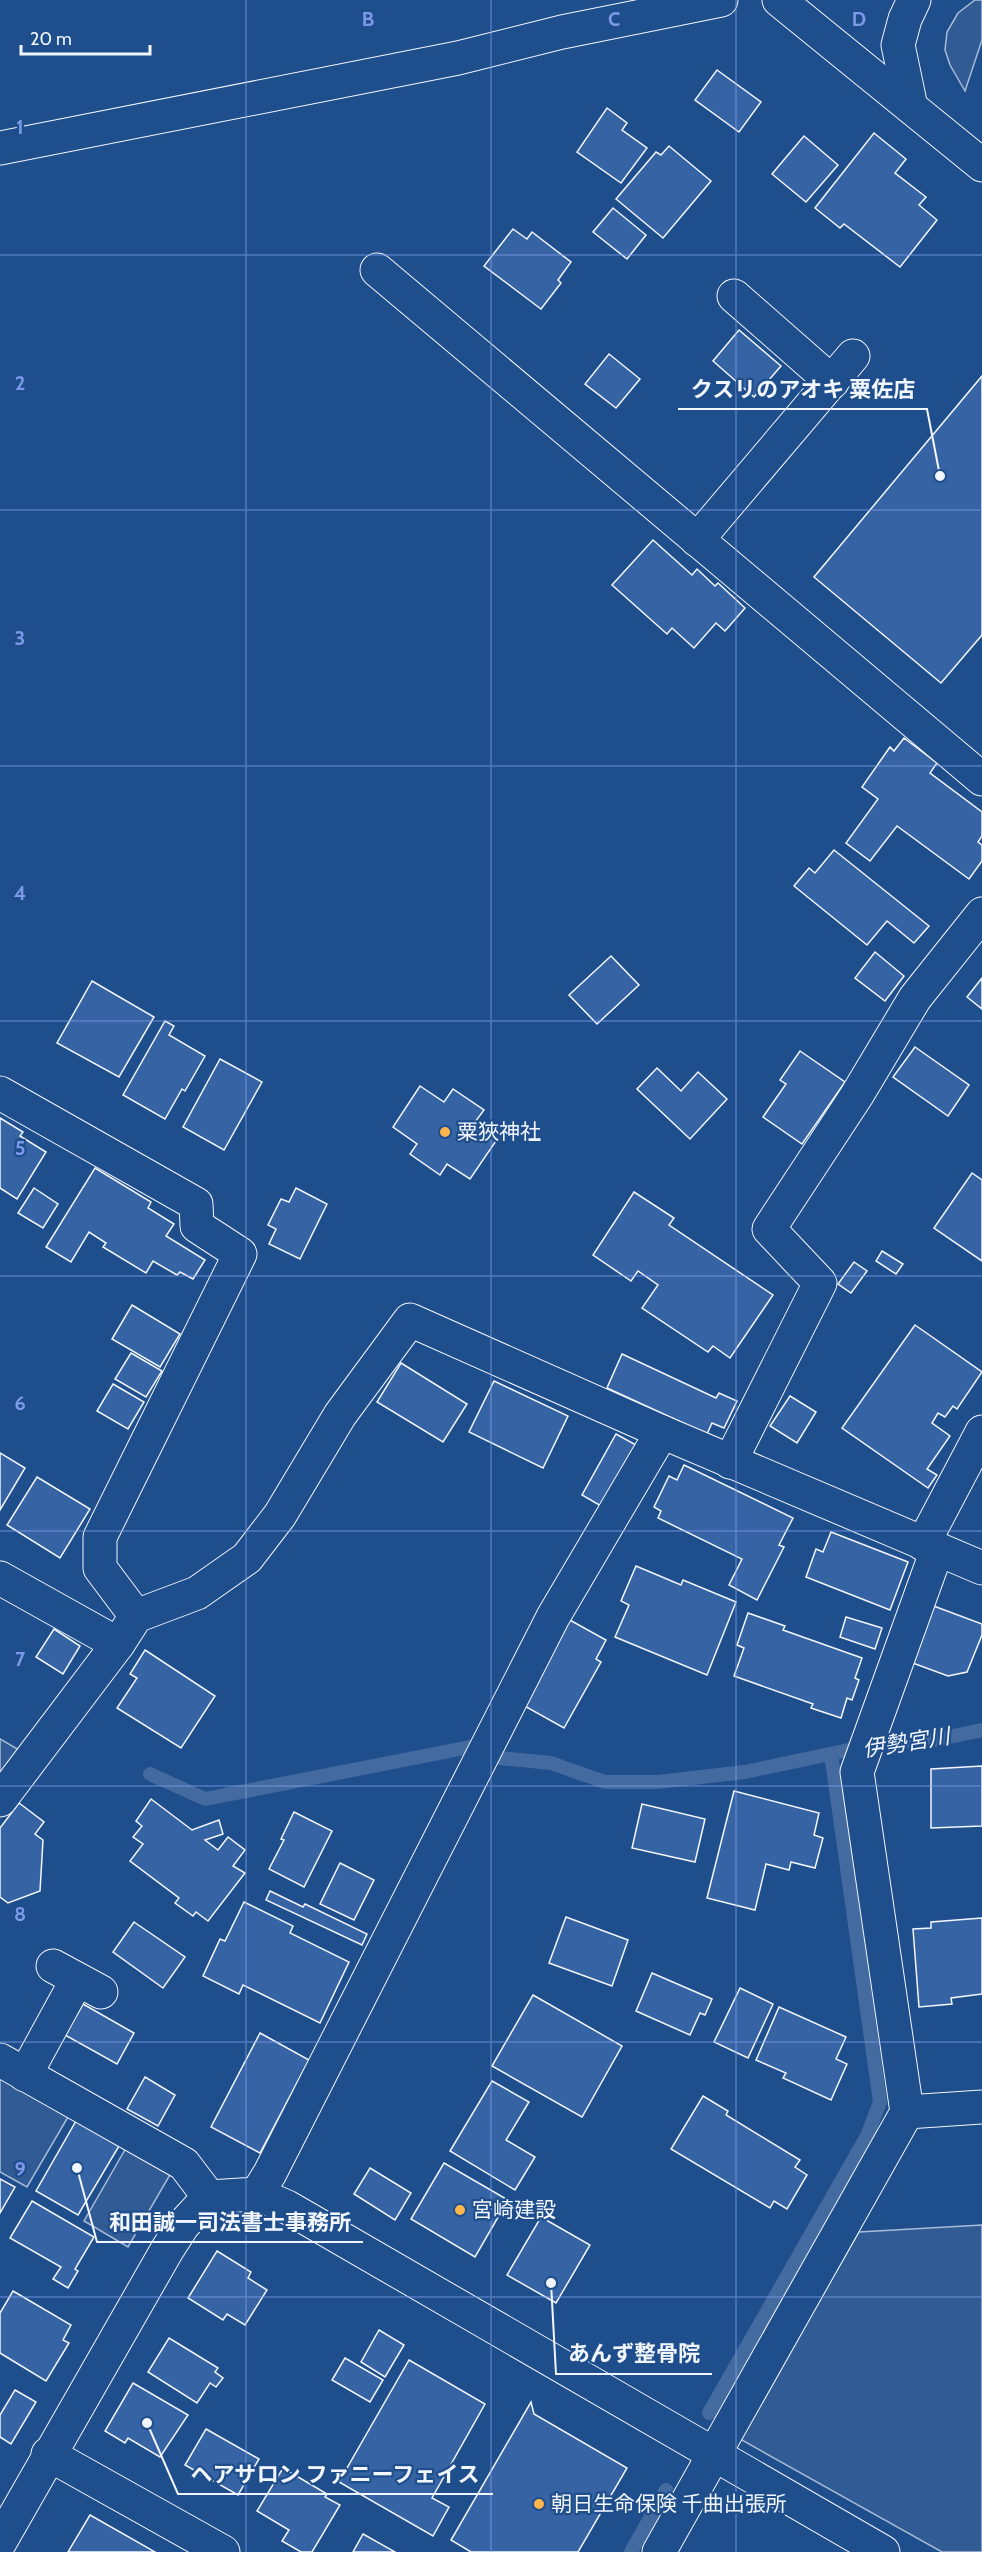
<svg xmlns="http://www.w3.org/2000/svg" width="982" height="2552" viewBox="0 0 982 2552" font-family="Cabin,'Noto Sans JP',sans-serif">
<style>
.built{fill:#305b95;stroke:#a8bbd7;stroke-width:1.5}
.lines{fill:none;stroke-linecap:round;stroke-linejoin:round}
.stream{stroke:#446ba0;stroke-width:14}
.building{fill:#3563a3;stroke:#f2f6ff;stroke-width:1.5}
.minor-casing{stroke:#f2f6ff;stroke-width:35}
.minor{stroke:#1f4e8c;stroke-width:33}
.grid{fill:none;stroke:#7d9aea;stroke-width:1.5;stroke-opacity:0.55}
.poi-dot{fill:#ffb74d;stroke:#1f4e8c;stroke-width:2}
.labels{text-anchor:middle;stroke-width:4.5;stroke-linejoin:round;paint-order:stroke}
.poi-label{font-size:21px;fill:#f2f6ff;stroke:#1f4e8c;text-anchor:start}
.water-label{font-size:22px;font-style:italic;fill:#f2f6ff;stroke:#1f4e8c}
.grid-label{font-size:20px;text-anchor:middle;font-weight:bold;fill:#7d9aea;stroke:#1f4e8c;stroke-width:4.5;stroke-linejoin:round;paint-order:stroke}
.leader{fill:none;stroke:#f2f6ff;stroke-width:2}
.callout-dot{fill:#f2f6ff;stroke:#1f4e8c;stroke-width:2}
.callout-label{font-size:22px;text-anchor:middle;font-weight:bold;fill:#f2f6ff;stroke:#1f4e8c;stroke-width:4.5;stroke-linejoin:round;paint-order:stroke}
</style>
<rect width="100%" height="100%" fill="#1f4e8c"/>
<g class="built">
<path d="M975 0H982V40L965 91 950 65 945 50 947 32 958 13Z"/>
<path d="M0 1739 19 1750 0 1774Z"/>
<path d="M0 2078 68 2117 27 2187 0 2172Z"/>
<path d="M126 2148 171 2173 128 2247 84 2221Z"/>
<path d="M982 2225V2552H942L740 2439 859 2232Z"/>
</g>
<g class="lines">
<g class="stream">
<path d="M500 1758 551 1763 605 1782H658L745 1772 891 1741 934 1740 982 1730"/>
<path d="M150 1774 205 1799 470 1747"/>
<path d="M709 2413 867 2136 880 2102 831 1754"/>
<path d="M631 2552 666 2490"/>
</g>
</g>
<g class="building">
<path d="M717 70 761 102 739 132 695 100Z"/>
<path d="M607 108 627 123 622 130 647 148 621 183 577 152Z"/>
<path d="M874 133 906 159 895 173 926 197 919 205 937 220 900 267 844 224 840 228 815 208Z"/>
<path d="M804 136 838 165 806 202 772 174Z"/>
<path d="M669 146 711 181 663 238 616 199 656 152 661 155Z"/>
<path d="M613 208 646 235 627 259 593 232Z"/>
<path d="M513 229 527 239 532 232 571 262 558 280 561 283 541 309 484 266Z"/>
<path d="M739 330 781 366 754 397 713 361Z"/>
<path d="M609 354 640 379 616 408 585 384Z"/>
<path d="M982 376V635L941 683 814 577Z"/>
<path d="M653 540 692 575 697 569 715 586 718 583 745 608 725 631 716 623 694 648 672 628 667 634 612 585Z"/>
<path d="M904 738 937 763 930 773 982 812V836L978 842 982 845V861L969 879 897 826 870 861 846 843 878 799 862 787 890 747 894 751Z"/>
<path d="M834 850 929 926 914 943 887 921 867 945 794 886 809 868 815 873Z"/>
<path d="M875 952 904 976 885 1001 855 978Z"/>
<path d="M611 956 639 985 597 1024 569 995Z"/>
<path d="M982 978V1009L967 997Z"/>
<path d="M92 981 154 1017 119 1077 57 1043Z"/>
<path d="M165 1021 174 1026 169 1035 205 1056 185 1091 182 1089 165 1119 123 1095Z"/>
<path d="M915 1047 969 1085 948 1116 893 1077Z"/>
<path d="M800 1051 845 1082 802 1144 763 1117 786 1084 780 1080Z"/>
<path d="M220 1059 262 1082 224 1150 183 1127Z"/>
<path d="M657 1068 681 1091 698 1072 727 1099 690 1139 637 1089Z"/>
<path d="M420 1086 444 1102 453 1089 484 1110 475 1122 498 1138 470 1179 447 1164 440 1175 410 1154 417 1144 393 1127Z"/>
<path d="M0 1118 23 1132 20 1136 46 1152 17 1199 0 1188Z"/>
<path d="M95 1168 151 1202 148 1208 174 1224 166 1236 205 1260 193 1279 180 1272 177 1275 153 1261 146 1273 103 1247 106 1243 89 1232 71 1262 46 1247Z"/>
<path d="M972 1173 982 1180V1261L934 1228Z"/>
<path d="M34 1188 58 1204 43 1228 18 1213Z"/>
<path d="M296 1188 327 1204 300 1259 269 1244 276 1229 268 1225 281 1199 289 1202Z"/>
<path d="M634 1192 674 1218 669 1225 773 1295 730 1358 713 1346 708 1352 642 1308 658 1285 638 1271 631 1281 593 1255Z"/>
<path d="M882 1251 903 1264 896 1274 876 1261Z"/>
<path d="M854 1262 867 1271 851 1293 838 1284Z"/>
<path d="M132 1305 180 1334 160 1367 112 1339Z"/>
<path d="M915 1325 982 1372 957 1409 953 1406 945 1417 938 1413 932 1423 950 1436 927 1469 937 1475 928 1488 842 1428Z"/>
<path d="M131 1353 162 1371 146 1397 115 1379Z"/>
<path d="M622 1354 716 1398 719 1393 737 1401 724 1428 712 1423 707 1434 607 1388Z"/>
<path d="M401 1363 467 1404 443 1442 377 1402Z"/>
<path d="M494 1381 568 1416 543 1468 469 1432Z"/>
<path d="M113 1384 144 1402 128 1429 97 1411Z"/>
<path d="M790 1396 816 1412 797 1443 770 1426Z"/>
<path d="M616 1434 636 1445 601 1506 582 1495Z"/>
<path d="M0 1453 25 1468 0 1510Z"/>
<path d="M684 1465 793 1518 779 1545 784 1547 757 1600 729 1585 742 1559 658 1518 661 1511 654 1507 669 1476 677 1480Z"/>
<path d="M37 1477 90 1509 60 1558 7 1525Z"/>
<path d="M831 1532 908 1562 890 1610 806 1577 816 1549 823 1552Z"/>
<path d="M636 1566 681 1585 683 1580 736 1602 707 1675 615 1637 629 1605 621 1601Z"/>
<path d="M931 1605 982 1624V1635L967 1672 948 1676 910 1662Z"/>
<path d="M748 1613 785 1626 783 1630 862 1658 855 1678 859 1680 852 1700 847 1698 841 1718 811 1708 813 1704 734 1676 744 1648 737 1645Z"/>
<path d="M846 1617 882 1628 875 1649 840 1637Z"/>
<path d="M568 1619 606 1640 596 1659 601 1662 564 1728 521 1704Z"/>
<path d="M54 1629 80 1646 63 1674 36 1657Z"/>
<path d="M145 1650 215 1696 181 1748 117 1708 137 1678 130 1674Z"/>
<path d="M982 1766V1826L931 1828V1769Z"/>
<path d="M734 1791 819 1813 814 1835 823 1838 815 1868 791 1862 789 1870 766 1864 755 1910 707 1898Z"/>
<path d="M151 1799 192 1830 219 1820 223 1834 205 1840 218 1850 228 1837 245 1850 233 1866 245 1873 208 1921 196 1912 193 1916 175 1903 179 1898 130 1861 143 1844 133 1837 142 1826 136 1821Z"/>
<path d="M19 1803 44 1822 35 1834 43 1840 40 1891 8 1903 0 1897V1828Z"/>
<path d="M642 1804 705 1819 695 1862 632 1848Z"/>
<path d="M294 1812 332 1831 304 1887 269 1869 284 1840 281 1839Z"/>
<path d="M340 1863 374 1880 354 1920 320 1904Z"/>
<path d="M270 1891 303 1907 305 1904 367 1934 362 1945 266 1900Z"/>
<path d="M244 1902 293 1926 290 1933 349 1962 320 2023 243 1985 239 1994 203 1976 220 1939 225 1941Z"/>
<path d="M566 1917 628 1940 612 1986 549 1963Z"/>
<path d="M982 1918V1994L951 1998 952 2004 919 2007 913 1929 931 1928V1922Z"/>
<path d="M134 1922 185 1957 163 1988 113 1952Z"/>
<path d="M652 1973 712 1999 705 2015 700 2013 690 2035 636 2011Z"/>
<path d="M740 1988 773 2004 748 2058 714 2042Z"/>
<path d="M533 1995 622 2046 582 2117 492 2066Z"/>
<path d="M83 2004 134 2033 117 2064 65 2035Z"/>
<path d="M779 2007 846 2037 836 2059 847 2064 831 2100 783 2078 786 2073 756 2060Z"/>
<path d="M260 2033 309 2060 260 2153 211 2127Z"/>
<path d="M145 2077 175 2095 158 2126 127 2109Z"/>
<path d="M492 2081 529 2102 506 2140 535 2157 515 2190 450 2151Z"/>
<path d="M703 2096 728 2111 726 2115 800 2160 795 2167 807 2175 787 2209 774 2201 770 2208 671 2149Z"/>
<path d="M76 2121 119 2146 78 2215 36 2191Z"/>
<path d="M444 2163 508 2200 475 2257 411 2219Z"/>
<path d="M370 2168 411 2193 395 2220 354 2194Z"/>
<path d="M0 2179 15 2187 0 2213Z"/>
<path d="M32 2201 94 2237 75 2269 78 2271 68 2288 53 2279 61 2267 10 2238Z"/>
<path d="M541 2217 590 2245 556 2303 507 2275Z"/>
<path d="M217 2251 251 2272 248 2278 267 2290 245 2325 227 2314 223 2320 188 2298Z"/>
<path d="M13 2291 71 2325 63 2340 69 2343 46 2381 0 2353V2313Z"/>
<path d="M379 2330 404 2345 385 2377 361 2362Z"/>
<path d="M169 2338 218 2368 215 2372 223 2378 216 2387 210 2383 197 2403 148 2372Z"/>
<path d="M345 2358 383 2380 370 2402 332 2380Z"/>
<path d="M409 2360 485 2404 432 2498 449 2507 433 2536 339 2482Z"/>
<path d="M133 2383 188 2415 160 2457 128 2438 125 2443 105 2431Z"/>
<path d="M15 2390 36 2402 11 2444 0 2437V2415Z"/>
<path d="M531 2402 534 2414 627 2468 578 2552H471L451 2540Z"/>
<path d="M206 2429 259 2459 238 2495 185 2465Z"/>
<path d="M283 2468 327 2494 325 2497 340 2505 312 2552H301L282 2541 289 2530 257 2511Z"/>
<path d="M90 2515 155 2552H68Z"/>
<path d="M363 2534 395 2552H353Z"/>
</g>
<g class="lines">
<g class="minor-casing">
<g id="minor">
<path d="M779 0 982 165"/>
<path d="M911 107 898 45 905 19 914 0"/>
<path d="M0 148 458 58 562 32 721 0"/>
<path d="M377 270 982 779"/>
<path d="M734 296 832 382"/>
<path d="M697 540 853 356"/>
<path d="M0 1093 196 1204 197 1226 240 1254 100 1537V1568L136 1616"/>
<path d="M730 1462 820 1283 769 1229 857 1095 915 998 982 914"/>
<path d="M923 1544 982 1432"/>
<path d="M0 1578 118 1644"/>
<path d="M0 1800 118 1644 136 1616 197 1593 247 1558 280 1515 340 1415 410 1320 662 1432 982 1568"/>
<path d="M53 1966 101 1992"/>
<path d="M0 2060 184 2164 209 2197"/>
<path d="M25 2075 77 1980"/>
<path d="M907 2112 982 2107"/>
<path d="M257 2194 270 2173 553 1617 662 1432"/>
<path d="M48 2454 223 2552"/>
<path d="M0 2542 167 2250 183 2225 209 2197 257 2194 287 2207 883 2552"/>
<path d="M659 2552 907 2112 857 1772 937 1550"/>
</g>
</g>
<use href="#minor" class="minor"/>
</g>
<path class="grid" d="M246 0V2552M491 0V2552M736 0V2552M0 255H982M0 510H982M0 766H982M0 1021H982M0 1276H982M0 1531H982M0 1786H982M0 2042H982M0 2297H982"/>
<g class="poi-dot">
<circle cx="445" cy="1132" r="6"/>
<circle cx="460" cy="2210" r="6"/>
<circle cx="539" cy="2504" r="6"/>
</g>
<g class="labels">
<g class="poi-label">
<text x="457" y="1139">粟狹神社</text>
<text x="472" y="2217">宮崎建設</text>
<text x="551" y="2511">朝日生命保険 千曲出張所</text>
</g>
<g class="water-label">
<text transform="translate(906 1742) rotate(-9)" y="8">伊勢宮川</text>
</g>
</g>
<g class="grid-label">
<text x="368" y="26">B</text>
<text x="614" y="26">C</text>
<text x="859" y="26">D</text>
<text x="20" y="134">1</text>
<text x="20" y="390">2</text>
<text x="20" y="645">3</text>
<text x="20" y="900">4</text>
<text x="20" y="1155">5</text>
<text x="20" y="1410">6</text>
<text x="20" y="1666">7</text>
<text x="20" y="1921">8</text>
<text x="20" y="2176">9</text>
</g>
<path class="leader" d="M940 476L927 409H678M77 2168L97 2242H363M551 2283L556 2374H712M147 2423L178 2494H493"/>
<g class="callout-dot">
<circle cx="940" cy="476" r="6"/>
<circle cx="77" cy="2168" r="6"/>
<circle cx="551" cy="2283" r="6"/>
<circle cx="147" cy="2423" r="6"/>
</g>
<g class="callout-label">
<text x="803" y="397">クスリのアオキ 粟佐店</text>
<text x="230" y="2230">和田誠一司法書士事務所</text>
<text x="634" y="2361">あんず整骨院</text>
<text x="335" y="2482">ヘアサロン ファニーフェイス</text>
</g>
<path d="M21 45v9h129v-9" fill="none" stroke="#f2f6ff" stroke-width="3"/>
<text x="30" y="45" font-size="18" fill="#f2f6ff" stroke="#1f4e8c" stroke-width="4.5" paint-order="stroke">20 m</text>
</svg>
